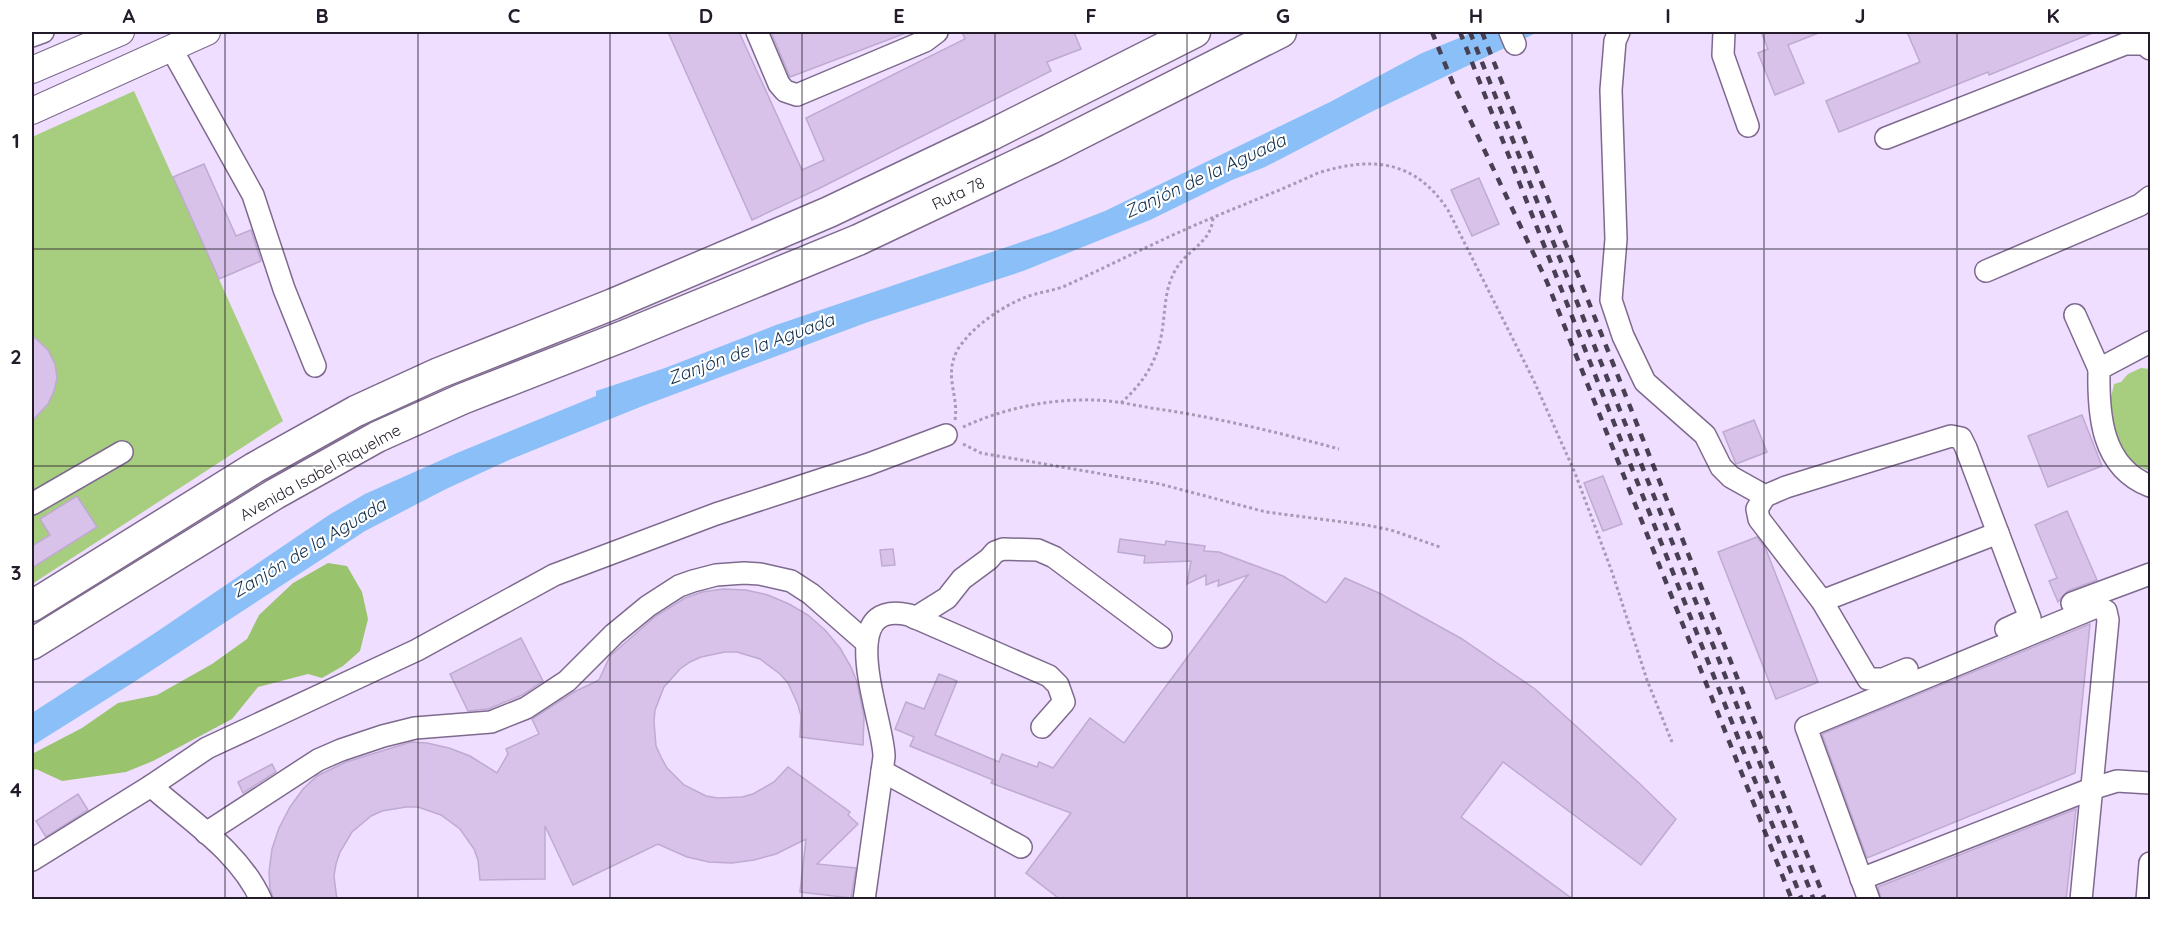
<svg xmlns="http://www.w3.org/2000/svg" width="2182" height="931" viewBox="0 0 2182 931" font-family="Quicksand,sans-serif">
<style>
.green{fill:#a7cd7f}
.forest{fill:#9ac36e}
.water{fill:#8ac0f7}
.building{fill:#d8c2ea;stroke:#bfaad1;stroke-width:1.5}
.lines{fill:none;stroke-linecap:round;stroke-linejoin:round}
.minor-casing{stroke:#7e6a8e;stroke-width:24}
.major-casing{stroke:#7e6a8e;stroke-width:28}
.highway-casing{stroke:#7e6a8e;stroke-width:33}
.path{stroke:#a89ab5;stroke-width:3;stroke-dasharray:3 3;stroke-linecap:butt}
.minor{stroke:#fff;stroke-width:21}
.major{stroke:#fff;stroke-width:26}
.highway{stroke:#fff;stroke-width:30}
.rail{stroke:#493f52;stroke-width:4.5;stroke-dasharray:8 8;stroke-linecap:butt}
.grid{fill:none;stroke:#231b2a;stroke-width:1.5;stroke-opacity:0.55}
.labels{text-anchor:middle;stroke-width:4.5;stroke-linejoin:round;paint-order:stroke}
.street-label{font-size:16px;fill:#231b2a;stroke:#fff}
.water-label{font-size:18px;font-style:italic;fill:#122e49;stroke:#fff}
.neatline{fill:none;stroke:#231b2a;stroke-width:2}
.grid-label{font-size:20px;text-anchor:middle;font-weight:bold;fill:#231b2a}
</style>
<rect width="100%" height="100%" fill="#efdeff"/>
<g class="green">
<path d="M134 91 283 421 32 584V137Z"/>
<path d="M2141 368 2150 369V471C2130 464 2108 441 2108 418 2107 407 2112 395 2114 384L2121 382 2128 374Z"/>
</g>
<path class="forest" d="M328 563 347 566 362 592 368 619 360 651 343 666 322 678 308 674 258 687 232 719 153 761 126 772 62 781 36 769 32 771V754L82 728 118 703 157 695 212 664 247 639 259 615 293 583Z"/>
<path class="water" d="M1474 32H1538L1371 112 1265 167 1232 180 1150 220 1023 271 868 322 640 407 509 460 446 489 365 531 134 682 32 746V713L152 635 329 515 365 494 457 453 596 396V391L665 368 776 325 1051 232 1105 211 1330 102 1422 53Z"/>
<g class="building">
<path d="M668 32H739L802 170 824 160 806 118 965 39 962 32H1074L1081 49 1047 62 1051 71 820 188 752 220Z"/>
<path d="M771 32H906V33L790 77Z"/>
<path d="M1761 32H1821L1788 45 1804 83 1775 95 1758 53 1768 49Z"/>
<path d="M1907 32H2095L1989 75 1988 72 1839 132 1826 101 1920 62Z"/>
<path d="M204 164 236 236 251 230 261 261 219 279 173 177Z"/>
<path d="M1479 178 1499 224 1472 236 1451 190Z"/>
<path d="M32 335 48 350 55 364 57 378 54 391 48 404 32 421Z"/>
<path d="M2082 415 2102 466 2048 487 2028 436Z"/>
<path d="M1754 420 1767 452 1736 464 1723 432Z"/>
<path d="M1603 476 1622 524 1603 531 1584 483Z"/>
<path d="M77 496 97 527 32 568V546L50 535 40 519Z"/>
<path d="M2067 511 2097 580 2068 591 2058 602 2049 581 2057 578 2035 525Z"/>
<path d="M1757 537 1765 547 1818 682 1776 699 1718 552Z"/>
<path d="M1120 539 1165 545 1166 541 1205 546 1204 551 1219 552 1283 576 1326 603 1345 578 1381 594 1462 639 1535 689 1639 783 1676 819 1641 865 1503 762 1461 817 1574 900H1061L1026 873 1071 813 991 783 993 780 910 746 914 737 895 729 906 702 924 709 939 674 957 681 935 735 999 762 1002 754 1037 767 1039 762 1053 768 1090 718 1124 743 1248 575 1218 586 1219 580 1206 585V575L1187 584 1191 561 1144 563 1145 556 1118 552Z"/>
<path d="M893 549 895 565 882 566 880 550Z"/>
<path d="M723 589 746 590 768 595 789 604 808 615 825 630 840 648 851 667 857 682 864 717 863 745 800 737 801 716 798 705 788 683 780 674 760 659 737 652H725L701 657 690 662 680 669 664 687 655 710 654 722 656 746 661 757 667 768 684 785 706 796 718 798 742 797 753 794 774 782 788 767 850 812 848 815 858 824 817 864 856 868 851 898 800 892 806 839 776 854 754 860 732 863 709 862 687 857 658 844 573 885 545 826V879L480 880 478 860 474 849 460 829 441 815 418 807H406L382 811 371 816 352 832 340 852 336 864 334 876 337 900H274L270 889 269 872 272 849 279 828 290 807 303 789 317 776 346 762 411 742 427 743 449 748 470 756 497 773 508 754 506 749 539 734 532 719 574 692 599 680 610 656 656 616 685 598 702 592Z"/>
<path d="M2090 624 2075 773 1867 858 1822 734Z"/>
<path d="M521 638 543 681 522 695 488 709 468 711 450 674Z"/>
<path d="M272 764 276 772 243 793 238 782Z"/>
<path d="M78 794 88 810 46 837 36 821Z"/>
<path d="M2076 809 2066 900H1881L1878 887Z"/>
</g>
<g class="lines">
<g class="minor-casing">
<g id="minor">
<path d="M757 32 779 84 785 91 797 95 925 41 937 32"/>
<path d="M1510 32 1515 44"/>
<path d="M1619 32 1615 41 1611 90 1616 239 1611 300 1623 336 1645 382 1705 435 1721 467 1731 477 1765 496 1786 487 1951 436 1961 438 1966 448 1998 533"/>
<path d="M1724 32 1723 55 1748 126"/>
<path d="M32 36 43 32"/>
<path d="M171 48 253 195 284 289 315 366"/>
<path d="M1886 138 2125 44H2144L2150 49"/>
<path d="M1986 271 2140 205 2150 197"/>
<path d="M2075 315 2099 369"/>
<path d="M2150 342 2099 369C2098 414 2101 467 2150 486"/>
<path d="M1765 496 1757 509 1759 519 1822 601 1868 679H1883L1907 669"/>
<path d="M32 504 122 452"/>
<path d="M1822 601 1998 533 2030 618 2006 629"/>
<path d="M2072 603 2150 574"/>
<path d="M915 618 947 598 962 579 989 559 995 552 1003 549 1038 550 1054 557 1161 637"/>
<path d="M882 771 1021 847"/>
<path d="M151 786C189 820 240 852 261 900"/>
<path d="M206 833 318 760 341 750 383 736 415 728 491 722 526 708 567 681 614 634 648 606 679 586 693 581 716 575 744 573 760 574 791 581 811 594 867 643"/>
<path d="M32 860 151 786 207 748 417 650 554 575 716 514 869 464 946 435"/>
<path d="M1861 879 2091 789 2117 781 2150 783"/>
<path d="M864 900 884 757C885 724 831 597 909 615L1049 676 1058 685 1064 702 1042 727"/>
<path d="M1869 900 1806 727 2094 608H2101L2106 611 2108 620 2081 900"/>
<path d="M2147 900 2150 863"/>
</g>
</g>
<g class="major-casing">
<g id="major">
<path d="M32 70 121 32"/>
<path d="M32 111 207 32"/>
</g>
</g>
<g class="highway-casing">
<g id="highway">
<path d="M32 606 254 468 356 411 439 373 613 304 829 212 991 135 1195 32"/>
<path d="M32 644 275 494 377 437 462 399 626 335 858 240 1050 149 1281 32"/>
</g>
</g>
<g class="path">
<path d="M1121 403C1141 385 1156 364 1161 337 1166 313 1163 291 1176 269 1188 249 1211 243 1213 218"/>
<path d="M955 420C959 394 943 376 958 349 973 326 1001 307 1026 297 1039 292 1053 291 1065 286 1108 266 1150 245 1193 226 1234 208 1277 192 1318 173 1372 156 1415 160 1448 210L1534 381 1575 473 1612 572 1647 680 1672 742"/>
<path d="M963 427C1000 410 1043 400 1083 400 1106 399 1129 404 1151 408 1215 417 1277 432 1339 449"/>
<path d="M963 444 981 453 1160 484 1266 512 1366 525 1391 530 1440 547"/>
</g>
<use href="#minor" class="minor"/>
<use href="#major" class="major"/>
<use href="#highway" class="highway"/>
<g class="rail">
<path d="M1432 32 1454 86 1547 282 1792 900"/>
<path d="M1460 32 1802 900"/>
<path d="M1470 32 1814 900"/>
<path d="M1482 32 1825 900"/>
</g>
</g>
<path class="grid" d="M225 32V900M418 32V900M610 32V900M802 32V900M995 32V900M1187 32V900M1380 32V900M1572 32V900M1764 32V900M1957 32V900M32 249H2150M32 466H2150M32 682H2150"/>
<g class="labels">
<g class="street-label">
<text transform="translate(958 193) rotate(-25)" y="6">Ruta 78</text>
<text transform="translate(320 472) rotate(-29)" y="6">Avenida Isabel Riquelme</text>
</g>
<g class="water-label">
<text transform="translate(1205 176) rotate(-25)" y="6">Zanjón de la Aguada</text>
<text transform="translate(751 349) rotate(-20)" y="6">Zanjón de la Aguada</text>
<text transform="translate(309 548) rotate(-31)" y="6">Zanjón de la Aguada</text>
</g>
</g>
<rect width="2182" height="931" fill="none" stroke="#ffffff" stroke-width="66"/>
<rect x="33" y="33" width="2116" height="865" class="neatline"/>
<g class="grid-label">
<text x="129" y="23">A</text>
<text x="322" y="23">B</text>
<text x="514" y="23">C</text>
<text x="706" y="23">D</text>
<text x="899" y="23">E</text>
<text x="1091" y="23">F</text>
<text x="1283" y="23">G</text>
<text x="1476" y="23">H</text>
<text x="1668" y="23">I</text>
<text x="1860" y="23">J</text>
<text x="2053" y="23">K</text>
<text x="16" y="148">1</text>
<text x="16" y="364">2</text>
<text x="16" y="580">3</text>
<text x="16" y="797">4</text>
</g>
</svg>
